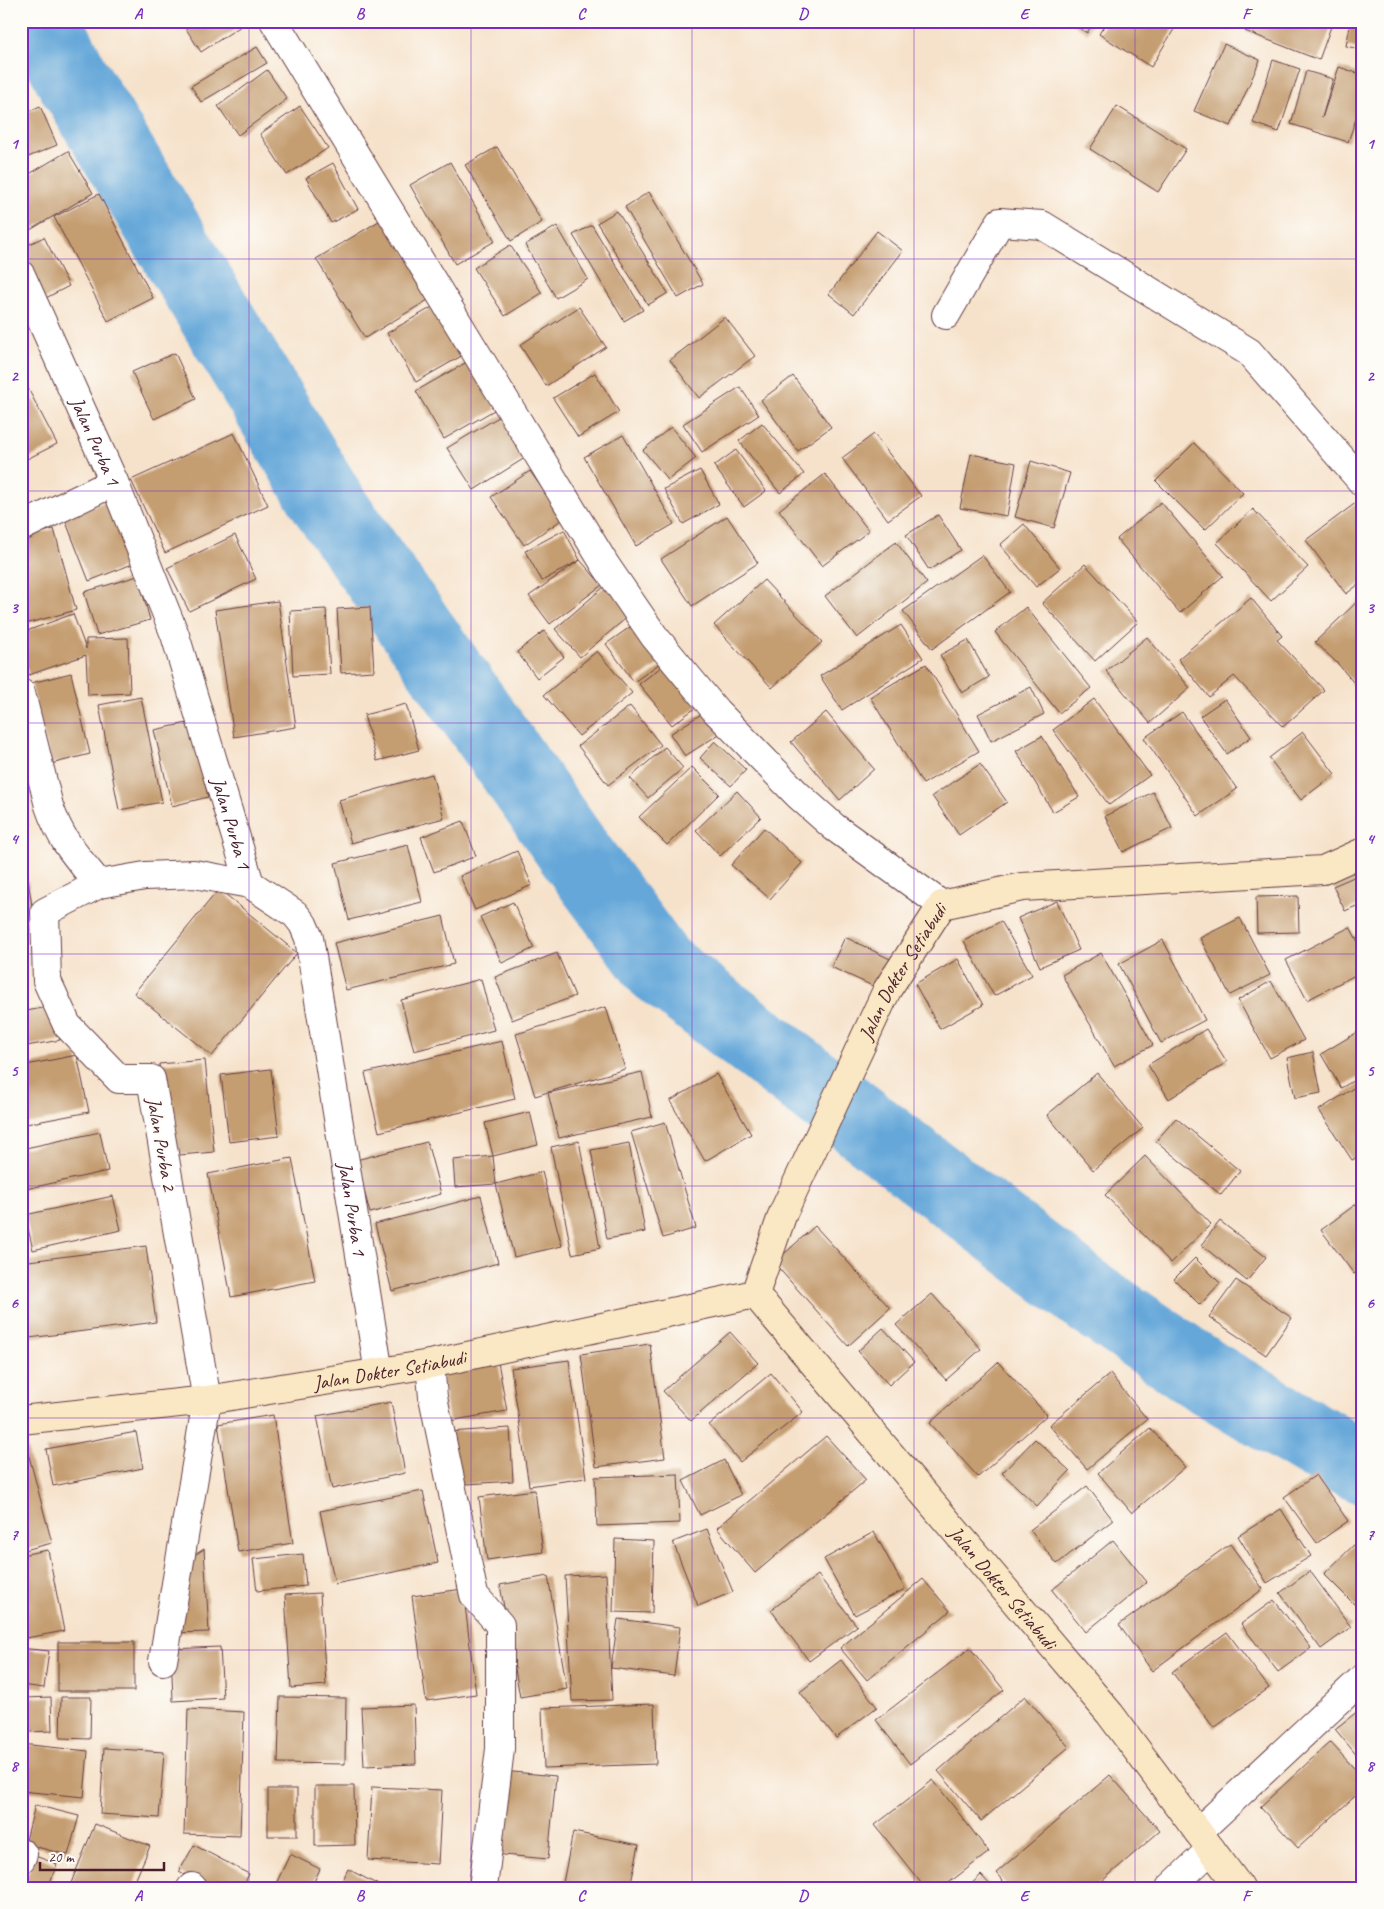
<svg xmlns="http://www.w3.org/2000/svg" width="1384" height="1909" viewBox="0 0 1384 1909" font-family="Caveat,sans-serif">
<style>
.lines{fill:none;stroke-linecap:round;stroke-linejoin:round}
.river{stroke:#65a7d9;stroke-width:75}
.building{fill:#c49d71}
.street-casing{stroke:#643c43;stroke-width:30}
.secondary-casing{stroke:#643c43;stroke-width:30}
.street{stroke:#fff;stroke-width:28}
.secondary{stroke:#fae7c3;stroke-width:28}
.grid{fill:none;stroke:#7b2cbf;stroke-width:1;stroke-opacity:0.55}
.labels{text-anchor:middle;stroke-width:4.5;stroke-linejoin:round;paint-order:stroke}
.street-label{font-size:20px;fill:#4a1f2b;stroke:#fdfcf7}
.neatline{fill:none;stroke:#7b2cbf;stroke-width:2}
.grid-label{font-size:16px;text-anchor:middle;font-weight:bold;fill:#7b2cbf}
</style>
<rect width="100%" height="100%" fill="#fdfcf7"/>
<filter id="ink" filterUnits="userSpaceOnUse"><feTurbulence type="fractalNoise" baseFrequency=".02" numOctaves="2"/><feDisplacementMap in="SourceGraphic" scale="10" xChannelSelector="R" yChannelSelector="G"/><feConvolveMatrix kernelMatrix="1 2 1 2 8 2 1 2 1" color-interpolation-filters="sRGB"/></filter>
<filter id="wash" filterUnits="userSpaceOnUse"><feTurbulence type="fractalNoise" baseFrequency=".0096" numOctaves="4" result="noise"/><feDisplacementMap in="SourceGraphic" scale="20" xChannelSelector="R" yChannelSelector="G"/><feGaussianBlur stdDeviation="1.12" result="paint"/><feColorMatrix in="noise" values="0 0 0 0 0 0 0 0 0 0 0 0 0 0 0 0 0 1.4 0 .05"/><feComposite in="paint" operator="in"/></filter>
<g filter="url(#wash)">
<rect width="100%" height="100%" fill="#f6e2cb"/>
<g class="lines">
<path class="river" d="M44 21 72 77 332 509 579 859 659 967 1092 1299 1205 1376 1335 1453 1363 1466"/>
</g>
<g id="blocks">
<g class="building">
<path d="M181 21H238L241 26 201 52Z"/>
<path d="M1067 21H1094L1087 33Z"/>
<path d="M1107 21H1179L1151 67 1099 34Z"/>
<path d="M1249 21H1333L1319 60 1245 31Z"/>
<path d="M1351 21H1363V50L1346 46Z"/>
<path d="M1224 44 1260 60 1231 126 1194 111Z"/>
<path d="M257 47 267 63 201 102 191 86Z"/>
<path d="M1273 60 1300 69 1279 132 1253 123Z"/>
<path d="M1339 67 1363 75V98L1348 142 1291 124 1306 71 1333 79 1322 118Z"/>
<path d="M267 70 287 99 238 135 218 106Z"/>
<path d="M40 106 57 145 21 160V115Z"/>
<path d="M300 106 328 148 287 175 260 134Z"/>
<path d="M1117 106 1186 149 1158 192 1090 149Z"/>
<path d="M497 147 542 222 511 241 465 165Z"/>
<path d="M68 151 93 193 25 233 21 226V179Z"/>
<path d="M450 162 495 241 455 264 410 185Z"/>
<path d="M333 163 358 209 331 223 306 178Z"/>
<path d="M649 192 703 284 678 298 625 207Z"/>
<path d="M99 194 153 298 108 321 54 217Z"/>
<path d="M617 211 668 293 648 305 597 223Z"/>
<path d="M384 218 433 297 365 338 316 259Z"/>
<path d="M592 225 643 310 624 321 573 235Z"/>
<path d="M557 226 588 279 556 298 525 245Z"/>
<path d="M877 231 903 251 854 314 829 294Z"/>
<path d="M44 237 69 286 40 301 21 265V248Z"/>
<path d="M510 245 542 293 505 316 474 268Z"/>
<path d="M436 305 465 354 416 382 387 333Z"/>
<path d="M579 307 606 347 546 386 520 345Z"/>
<path d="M725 317 755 356 699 398 670 360Z"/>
<path d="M175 353 196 399 154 419 132 372Z"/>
<path d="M467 362 496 409 444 439 416 391Z"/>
<path d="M595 373 619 412 578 437 553 398Z"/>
<path d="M21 375 57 444 21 462Z"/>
<path d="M793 376 831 427 798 451 761 400Z"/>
<path d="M740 387 759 415 702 452 683 424Z"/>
<path d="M502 415 528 456 474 490 447 448Z"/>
<path d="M762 423 804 474 780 493 739 441Z"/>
<path d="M671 427 696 458 668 480 643 450Z"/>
<path d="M234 433 268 505 165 553 131 480Z"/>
<path d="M874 434 921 496 888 520 842 458Z"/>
<path d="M623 435 674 524 636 546 584 457Z"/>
<path d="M1194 443 1243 493 1205 530 1156 481Z"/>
<path d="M736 450 766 491 744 507 714 466Z"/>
<path d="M971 454 1016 463 1007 516 960 508Z"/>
<path d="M1031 461 1070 473 1054 528 1015 517Z"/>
<path d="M700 470 719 504 683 524 664 489Z"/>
<path d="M530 471 563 519 524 545 491 497Z"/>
<path d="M825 474 869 531 822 566 779 510Z"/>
<path d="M110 500 135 563 89 581 64 517Z"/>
<path d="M1161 502 1223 576 1180 613 1117 539Z"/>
<path d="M1357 502 1363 510V581L1346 594 1306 540Z"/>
<path d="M1253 509 1308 567 1271 601 1217 543Z"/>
<path d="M938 515 961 550 929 570 906 535Z"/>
<path d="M727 516 758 563 692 606 661 559Z"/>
<path d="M1024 524 1060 568 1036 587 1000 545Z"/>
<path d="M54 529 76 610 22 625 21 538Z"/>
<path d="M564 530 580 560 602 585 550 624 529 596 580 560 542 581 525 551Z"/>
<path d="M235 535 256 579 189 611 167 568Z"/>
<path d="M896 542 927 583 857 638 825 596Z"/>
<path d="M982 555 1010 592 932 649 903 611Z"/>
<path d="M1085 564 1138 622 1095 661 1042 603Z"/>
<path d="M138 576 150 620 97 635 84 592Z"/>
<path d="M764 580 822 642 772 688 714 625Z"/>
<path d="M606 585 631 614 580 657 555 629Z"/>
<path d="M1363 596V694L1339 665 1315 642Z"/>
<path d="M1251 598 1282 636 1277 640 1324 690 1283 727 1234 676 1209 697 1178 659Z"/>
<path d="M278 601 296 727 234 737 215 610Z"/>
<path d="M370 607 374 671 341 673 337 609Z"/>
<path d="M1026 607 1091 688 1059 713 995 632Z"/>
<path d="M326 609 330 674 293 676 290 611Z"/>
<path d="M73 614 86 649V639L128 638 130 693 88 695 86 655 29 675 21 651V633Z"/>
<path d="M640 620 667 658 634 682 606 644Z"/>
<path d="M901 625 923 658 842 710 820 676Z"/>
<path d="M544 631 564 657 537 678 517 652Z"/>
<path d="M1147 637 1190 688 1150 723 1106 671Z"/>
<path d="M968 640 989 677 962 693 940 655Z"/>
<path d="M597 651 632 693 579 736 544 695Z"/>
<path d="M665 664 698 706 672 725 639 684Z"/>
<path d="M926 664 979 751 923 784 870 697Z"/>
<path d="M71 673 90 754 51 764 31 683Z"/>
<path d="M1031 687 1044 714 991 741 978 714Z"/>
<path d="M141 697 162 802 119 810 99 705Z"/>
<path d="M1094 699 1150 775 1109 805 1053 730Z"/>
<path d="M1225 699 1251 737 1227 754 1200 716Z"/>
<path d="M406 704 419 750 377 761 364 715Z"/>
<path d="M630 706 661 745 608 785 578 746Z"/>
<path d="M709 709 724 731 685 756 670 734Z"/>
<path d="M826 712 874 769 840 800 791 742Z"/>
<path d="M1182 712 1237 789 1198 816 1144 738Z"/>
<path d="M192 722 208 797 172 806 154 730Z"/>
<path d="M1303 732 1335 774 1301 800 1269 758Z"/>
<path d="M1042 736 1079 797 1053 812 1016 751Z"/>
<path d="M715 741 746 770 731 786 700 758Z"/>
<path d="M665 747 683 768 648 798 630 778Z"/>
<path d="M980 764 1007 802 959 835 932 796Z"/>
<path d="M692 767 719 794 667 845 639 817Z"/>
<path d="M432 774 444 818 351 843 339 800Z"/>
<path d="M737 791 761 817 720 856 696 830Z"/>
<path d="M1153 792 1172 828 1123 852 1105 816Z"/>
<path d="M21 800 29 826 21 828Z"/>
<path d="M463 821 476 856 434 872 421 837Z"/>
<path d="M764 828 802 863 770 899 731 865Z"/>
<path d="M408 845 422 902 349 920 335 863Z"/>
<path d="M21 849H23L33 912 21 914Z"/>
<path d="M517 851 532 885 475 910 460 876Z"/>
<path d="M1363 873V903L1345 911 1333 886Z"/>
<path d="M219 889 297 953 212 1056 134 993Z"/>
<path d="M1298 896 1299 932 1257 933 1256 897Z"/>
<path d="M1057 901 1079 950 1040 967 1018 918Z"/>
<path d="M513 902 534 948 502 963 480 917Z"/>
<path d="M443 916 454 964 346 990 334 943Z"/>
<path d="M1240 918 1270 975 1230 995 1200 938Z"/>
<path d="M1001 921 1032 975 994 996 964 941Z"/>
<path d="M1350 927 1363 951V971L1307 1000 1286 960Z"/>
<path d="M845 937 890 959 877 988 831 967Z"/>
<path d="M1163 940 1205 1020 1161 1043 1119 964Z"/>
<path d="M557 953 575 996 512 1020 495 977Z"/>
<path d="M1101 953 1153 1045 1114 1066 1062 975Z"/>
<path d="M958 959 983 1005 940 1029 915 984Z"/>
<path d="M481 979 494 1030 414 1051 401 1000Z"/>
<path d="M1271 981 1304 1040 1270 1058 1238 1000Z"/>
<path d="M53 1006 60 1040 21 1047V1012Z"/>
<path d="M606 1007 625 1069 535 1096 516 1034Z"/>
<path d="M1206 1029 1227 1062 1169 1099 1148 1065Z"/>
<path d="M1361 1030 1363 1075 1341 1088 1321 1054Z"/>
<path d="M502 1041 515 1099 379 1132 365 1073Z"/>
<path d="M1313 1052 1321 1093 1295 1098 1287 1058Z"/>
<path d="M77 1055 89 1112 21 1125V1066Z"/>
<path d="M205 1060 214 1152 168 1156 159 1064Z"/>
<path d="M271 1069 279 1136 229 1142 221 1075Z"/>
<path d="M642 1072 652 1117 559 1138 548 1093Z"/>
<path d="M1097 1073 1143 1128 1093 1170 1047 1115Z"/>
<path d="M716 1074 751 1134 705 1161 670 1101Z"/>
<path d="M1363 1082V1154L1352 1160 1319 1110Z"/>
<path d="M530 1112 538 1145 493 1156 485 1123Z"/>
<path d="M1176 1118 1240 1171 1221 1195 1156 1141Z"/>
<path d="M665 1122 696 1228 663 1238 631 1132Z"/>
<path d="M100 1132 108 1171 21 1190V1149Z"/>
<path d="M579 1141 600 1248 572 1254 551 1147Z"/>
<path d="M427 1142 441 1194 370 1213 356 1160Z"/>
<path d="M629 1143 645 1232 607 1239 591 1150Z"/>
<path d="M493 1156 496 1184 455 1187 453 1160Z"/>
<path d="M1145 1156 1211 1224 1171 1263 1105 1195Z"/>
<path d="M292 1158 315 1281 231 1297 208 1174Z"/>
<path d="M542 1172 562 1246 514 1257 496 1184Z"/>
<path d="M113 1196 121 1230 33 1250 25 1215Z"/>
<path d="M481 1196 498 1263 392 1291 375 1224Z"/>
<path d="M1363 1199V1268L1354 1274 1321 1230Z"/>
<path d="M1220 1221 1266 1257 1247 1281 1201 1245Z"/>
<path d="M815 1226 890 1308 848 1346 774 1263Z"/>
<path d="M146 1246 156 1322 21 1339V1262Z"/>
<path d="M1195 1258 1220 1283 1200 1305 1174 1279Z"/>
<path d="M1236 1280 1292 1318 1266 1355 1209 1317Z"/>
<path d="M932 1294 981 1349 946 1380 896 1325Z"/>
<path d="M883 1328 914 1362 889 1385 858 1351Z"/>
<path d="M730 1332 758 1363 691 1421 663 1391Z"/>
<path d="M650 1344 665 1458 596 1467 581 1354Z"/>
<path d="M569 1360 586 1478 529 1486 511 1368Z"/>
<path d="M498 1362 507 1411 449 1421 441 1372Z"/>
<path d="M998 1362 1047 1415 978 1477 930 1423Z"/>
<path d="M771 1373 803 1412 740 1462 709 1425Z"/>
<path d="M1110 1374 1147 1419 1087 1469 1049 1425Z"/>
<path d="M391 1402 405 1473 332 1489 317 1416Z"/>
<path d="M273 1415 293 1543 238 1552 218 1424Z"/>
<path d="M510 1428 513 1481 452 1485 448 1432Z"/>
<path d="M1150 1428 1185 1467 1132 1513 1098 1473Z"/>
<path d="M136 1432 143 1468 53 1486 46 1449Z"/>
<path d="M826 1436 866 1480 755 1573 717 1528Z"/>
<path d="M1035 1439 1070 1471 1037 1506 1002 1473Z"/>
<path d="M25 1441 52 1543 21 1551V1442Z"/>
<path d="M724 1460 741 1495 700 1515 683 1481Z"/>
<path d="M678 1474 680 1523 597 1526 595 1477Z"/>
<path d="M1316 1475 1348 1521 1317 1543 1284 1497Z"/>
<path d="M1087 1486 1113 1520 1057 1564 1030 1530Z"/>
<path d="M535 1490 543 1552 487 1560 479 1497Z"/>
<path d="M423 1491 438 1563 335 1584 320 1511Z"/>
<path d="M1281 1509 1311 1556 1267 1583 1238 1536Z"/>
<path d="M707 1529 733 1592 698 1606 673 1542Z"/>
<path d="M874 1532 905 1589 855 1615 824 1559Z"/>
<path d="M1363 1536V1613L1324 1574Z"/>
<path d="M615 1539 654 1541 652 1613 613 1612Z"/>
<path d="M1113 1540 1147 1582 1086 1632 1052 1590Z"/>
<path d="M1230 1544 1263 1589 1152 1671 1119 1625Z"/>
<path d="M204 1549 209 1632 172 1633 187 1560Z"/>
<path d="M48 1550 64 1631 21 1639V1555Z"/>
<path d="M303 1554 306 1586 257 1591 253 1559Z"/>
<path d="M1310 1571 1351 1627 1321 1649 1280 1593Z"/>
<path d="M606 1574 612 1700 572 1701 565 1576Z"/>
<path d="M818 1575 857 1626 809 1661 771 1610Z"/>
<path d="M548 1576 567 1689 520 1697 500 1585Z"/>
<path d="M923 1579 950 1611 867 1680 840 1648Z"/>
<path d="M463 1589 476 1694 426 1701 412 1596Z"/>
<path d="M320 1593 326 1685 291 1688 285 1595Z"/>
<path d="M1274 1600 1311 1648 1278 1672 1241 1624Z"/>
<path d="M618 1619 680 1627 674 1676 611 1668Z"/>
<path d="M1227 1632 1269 1688 1214 1728 1172 1672Z"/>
<rect x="58" y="1642" width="76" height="49"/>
<path d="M220 1647 223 1698 173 1701 171 1649Z"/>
<path d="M21 1648 49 1651 44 1688 21 1685Z"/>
<path d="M970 1648 1004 1690 910 1764 876 1720Z"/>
<path d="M841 1660 877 1707 836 1738 800 1692Z"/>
<path d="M1025 1696 1069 1747 981 1821 938 1771Z"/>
<path d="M51 1697 52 1731 27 1732 26 1698Z"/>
<path d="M61 1697H91L90 1739 60 1738Z"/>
<path d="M280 1697 346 1698 345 1764 278 1763Z"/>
<path d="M654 1704 656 1764 544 1768 542 1708Z"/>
<path d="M414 1705 416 1764 364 1766 361 1707Z"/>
<path d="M1363 1707V1763L1335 1729Z"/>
<path d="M188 1709 244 1712 240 1836 184 1834Z"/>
<path d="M1330 1742 1363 1778V1789L1298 1848 1260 1807Z"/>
<path d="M21 1744 88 1751 84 1797 21 1791Z"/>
<path d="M104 1748 164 1752 159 1818 100 1814Z"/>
<path d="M502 1771 556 1776 548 1859 493 1854Z"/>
<path d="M1110 1775 1160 1831 1094 1888H1009L996 1873Z"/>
<path d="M933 1780 989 1852 942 1888H925L875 1825Z"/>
<path d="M315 1786H354L355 1845 315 1846Z"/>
<path d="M372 1787 442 1790 438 1864 368 1860Z"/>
<rect x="268" y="1789" width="29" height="47"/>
<path d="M35 1805 79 1816 68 1855 25 1844Z"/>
<path d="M95 1824 150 1846 132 1888H69Z"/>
<path d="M573 1832 639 1845 630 1888H562Z"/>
<path d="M194 1845 249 1874 242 1888H208L179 1872Z"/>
<path d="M290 1854 320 1869 311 1888H274Z"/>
<path d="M35 1856 57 1864 48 1888H22Z"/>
<path d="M348 1869 384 1888H339Z"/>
<path d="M981 1875 993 1888H967Z"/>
</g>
</g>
</g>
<g filter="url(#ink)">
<use href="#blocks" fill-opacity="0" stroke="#643c43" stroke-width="1"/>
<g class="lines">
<g class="street-casing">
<g id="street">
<path d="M274 21 606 566 654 636 716 711 798 795 834 827 942 905"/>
<path id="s1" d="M21 275 114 482 175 635 250 884 295 914 303 924 309 938 379 1373"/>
<path d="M946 315 1000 222 1042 225 1249 352 1363 483"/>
<path d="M21 527 114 482"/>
<path d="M21 693 49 806C61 841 76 856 99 884"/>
<path d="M430 1364 433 1397 474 1595 500 1625V1749L483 1888"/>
<path d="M163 1661 207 1400 151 1079H119L67 1025 47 981 45 912 99 884 145 876 194 874 250 884"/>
<path d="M1198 1832 1363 1678"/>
<path d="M21 1859 23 1854"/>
<path d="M191 1888 192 1887"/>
<path d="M1170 1888 1211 1849"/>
</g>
</g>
<g class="secondary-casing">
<g id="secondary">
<path id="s2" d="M755 1294 783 1213 887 990 942 905 1022 887 1323 870 1363 852"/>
<path id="s3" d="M755 1294 1110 1714 1240 1888"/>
<path id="s4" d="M21 1420 207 1400 430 1364 755 1294"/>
</g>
</g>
<use href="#street" class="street"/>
<use href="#secondary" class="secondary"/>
</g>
</g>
<path class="grid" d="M249 21V1888M471 21V1888M692 21V1888M914 21V1888M1135 21V1888M21 259H1363M21 491H1363M21 723H1363M21 954H1363M21 1186H1363M21 1418H1363M21 1650H1363"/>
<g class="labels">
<g class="street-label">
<text dy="7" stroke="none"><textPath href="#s1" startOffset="182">Jalan Purba 1</textPath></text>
<text dy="7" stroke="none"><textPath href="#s1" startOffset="588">Jalan Purba 1</textPath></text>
<text dy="7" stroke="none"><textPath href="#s2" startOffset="355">Jalan Dokter Setiabudi</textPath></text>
<text transform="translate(162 1144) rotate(80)" y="7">Jalan Purba 2</text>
<text dy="7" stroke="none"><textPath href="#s1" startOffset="1008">Jalan Purba 1</textPath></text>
<text dy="7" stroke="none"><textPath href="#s4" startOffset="372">Jalan Dokter Setiabudi</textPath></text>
<text dy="7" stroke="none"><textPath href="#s3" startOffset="384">Jalan Dokter Setiabudi</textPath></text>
</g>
</g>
<rect width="1384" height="1909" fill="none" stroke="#fdfcf7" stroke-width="55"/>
<path d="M40 1862v8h124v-8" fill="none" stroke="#4a1f2b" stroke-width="2.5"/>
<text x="48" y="1862" font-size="15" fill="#4a1f2b" stroke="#fdfcf7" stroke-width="4" paint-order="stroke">20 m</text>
<rect x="28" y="28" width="1328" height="1854" class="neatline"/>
<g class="grid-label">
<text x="138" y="19">A</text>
<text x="360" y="19">B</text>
<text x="581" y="19">C</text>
<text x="803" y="19">D</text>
<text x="1024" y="19">E</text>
<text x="1246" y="19">F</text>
<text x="14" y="149">1</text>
<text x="1370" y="149">1</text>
<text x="14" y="381">2</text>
<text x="1370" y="381">2</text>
<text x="14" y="613">3</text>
<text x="1370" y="613">3</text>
<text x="14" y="844">4</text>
<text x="1370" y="844">4</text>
<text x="14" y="1076">5</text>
<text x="1370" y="1076">5</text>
<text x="14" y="1308">6</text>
<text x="1370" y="1308">6</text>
<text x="14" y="1540">7</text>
<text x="1370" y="1540">7</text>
<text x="14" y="1771">8</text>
<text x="1370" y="1771">8</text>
<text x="138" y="1901">A</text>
<text x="360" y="1901">B</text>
<text x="581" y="1901">C</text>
<text x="803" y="1901">D</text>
<text x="1024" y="1901">E</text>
<text x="1246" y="1901">F</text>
</g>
</svg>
